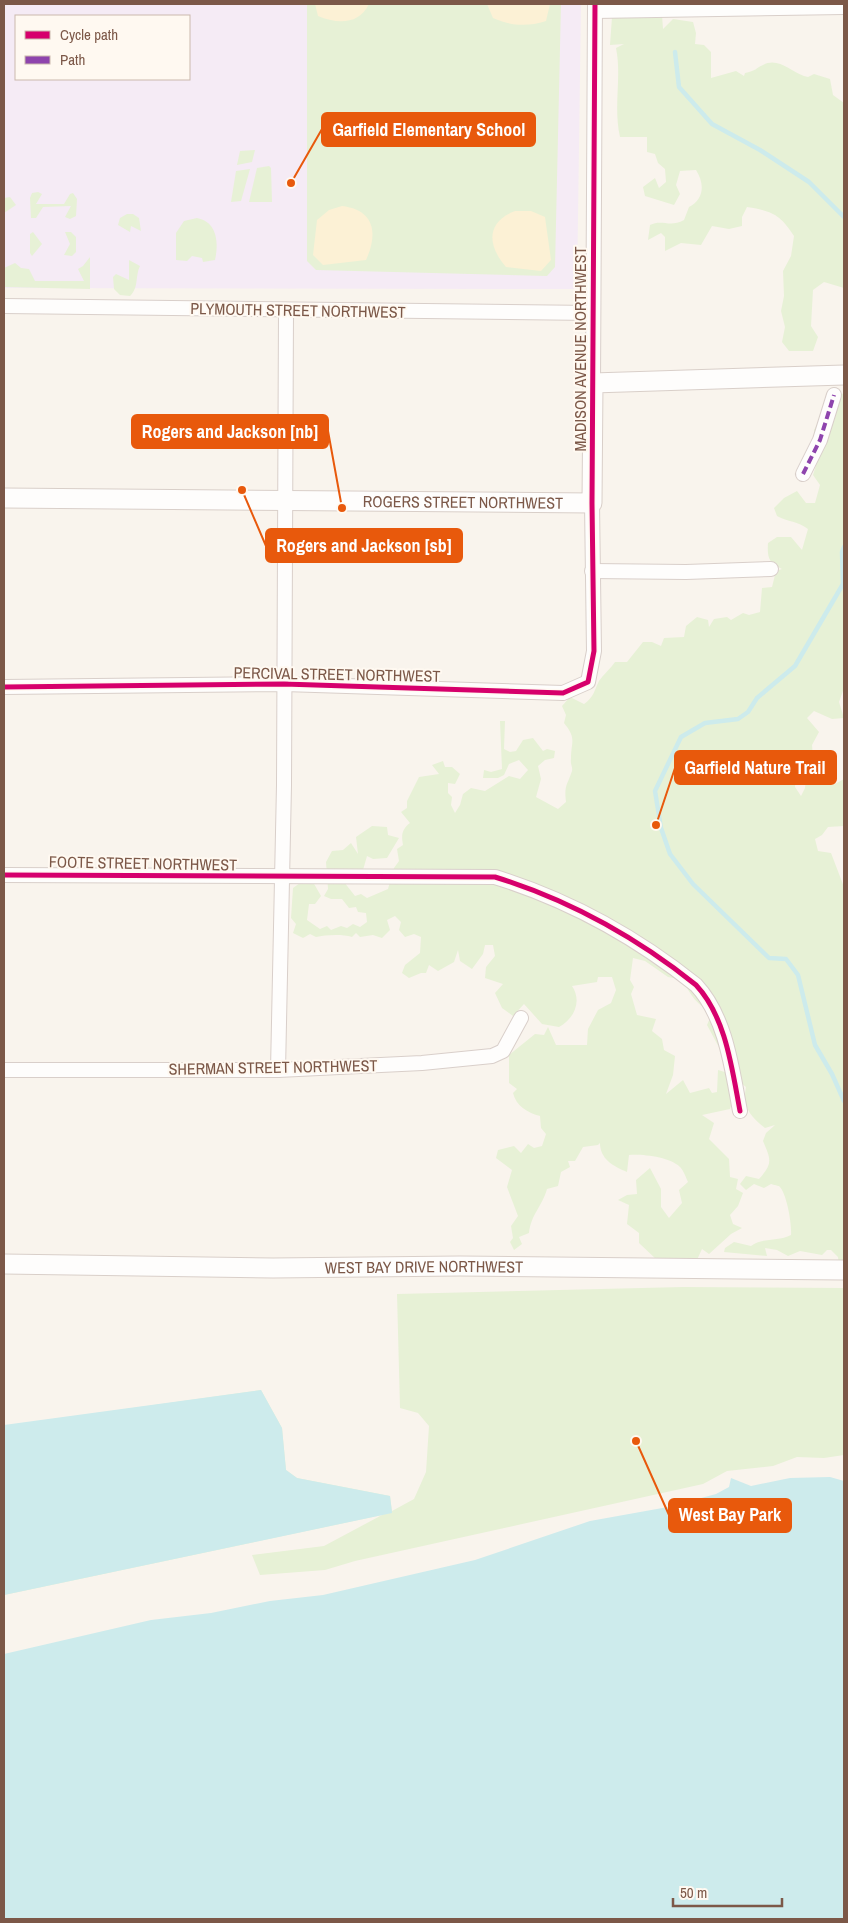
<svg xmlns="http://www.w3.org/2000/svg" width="848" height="1923" viewBox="0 0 848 1923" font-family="'Archivo Narrow',sans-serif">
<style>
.education{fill:#f5ebf5;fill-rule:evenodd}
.green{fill:#e7f1d6}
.sand{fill:#fcf1d5}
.water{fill:#cdebec}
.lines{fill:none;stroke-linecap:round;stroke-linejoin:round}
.stream{stroke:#cdebec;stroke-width:4.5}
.street-casing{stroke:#d9cfca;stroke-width:16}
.secondary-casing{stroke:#d9cfc9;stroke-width:21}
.street{stroke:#fefdfc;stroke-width:14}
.secondary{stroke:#fefdfc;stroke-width:19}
.quiet{stroke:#8e44ad;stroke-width:4;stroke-dasharray:8 4;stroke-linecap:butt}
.cycleway-casing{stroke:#fff9f1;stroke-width:8}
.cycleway{stroke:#d6006c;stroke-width:5}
.labels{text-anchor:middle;stroke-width:4;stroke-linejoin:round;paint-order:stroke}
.street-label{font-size:16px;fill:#7c5848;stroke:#fff9f1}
.leader{fill:none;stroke:#e8590c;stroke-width:2}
.callout-dot{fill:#e8590c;stroke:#fff9f1;stroke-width:2}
.callout{fill:#e8590c;stroke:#e8590c;stroke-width:2}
.callout-label{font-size:18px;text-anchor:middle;font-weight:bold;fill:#fff}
</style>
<rect width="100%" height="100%" fill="#f9f4ed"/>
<path class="education" d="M4 4H581L577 289 4 288ZM16 16H189V79H16Z"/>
<g class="green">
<path d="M307 4H561L555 267 547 276 316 270 307 261Z"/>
<path d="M662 15 663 29 673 19 693 22 696 33 695 44 704 45 711 52V78L736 71 744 76 745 73C758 70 754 69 763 65 778 57 790 71 804 76L808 77 814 74 830 79 833 95 844 103V288L824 282 813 290 811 326 818 337 813 351H789L782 342 785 327 781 311 784 296 783 271 791 256 794 236C780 214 772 211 747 207L742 217V226L729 229 712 226 701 245 681 243 665 251V237L661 233 648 240 650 225C662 219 670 228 684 220L689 207C704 199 705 184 696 170L680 171 676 185 680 194 674 205 645 196 643 187 655 178 659 188 666 182 665 169 658 163 655 154 647 152V137H620C613 106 622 77 616 48L624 44 610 45 612 17Z"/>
<path d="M255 150 252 162 237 165 240 151Z"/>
<path d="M269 166 271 168 272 202H249L257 168Z"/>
<path d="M250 169 241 201 231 202 236 171Z"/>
<path d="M38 192 42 194 36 204H64L70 194 73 193 77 199 76 216 70 219 65 217 71 206 43 207 36 218H31L30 198 32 193Z"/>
<path d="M10 197 16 205 4 213V265V198Z"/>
<path d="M127 214H133L139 218 141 231 131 226 130 232 118 225 120 218Z"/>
<path d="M197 218C217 222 219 242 215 260L203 262 202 258 192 256 187 261 176 260V233L184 221Z"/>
<path d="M33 232 42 244 32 256 30 253V234Z"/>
<path d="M65 232H71L76 237V252L72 256 64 255 70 244Z"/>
<path d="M90 257V289L4 287V268L15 263 21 268 29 269 35 281H84L78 269 83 266Z"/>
<path d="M129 260 140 266C135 276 139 288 130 296L120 295 114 289 113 277 116 274 129 280Z"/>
<path d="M844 393V688L839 702 844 718 832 719 814 711 807 718 819 732 812 745 813 757 796 770 795 787 801 796 805 788 807 771H815L833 785 844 779V826L828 827 822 835 815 839 818 851 831 853 844 887V1266H839L838 1257 831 1250H827L822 1255 800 1251 788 1256 777 1250 765 1248 767 1256 724 1252 725 1248 734 1242 751 1246C763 1237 778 1242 791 1235 792 1225 787 1193 779 1186 778 1186 771 1184 771 1184L764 1188 754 1184 746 1190 740 1184 746 1176 759 1179C773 1163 771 1160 763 1141L766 1133 775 1125 765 1128C750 1116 742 1107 746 1087L736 1079 707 1025 712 1013C699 1006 688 994 684 980L668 977 645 961 633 958 630 980 634 987 631 994 637 1015 656 1019 652 1031 662 1039 664 1050 675 1056 673 1075 666 1094 683 1080 690 1093 709 1088 712 1093 717 1092 718 1070 728 1073 734 1097 730 1109 702 1115 714 1123 709 1139 729 1159 730 1177 738 1179 736 1189 743 1193 738 1206 730 1215 733 1224 742 1228 731 1234 709 1254 702 1249 696 1262 657 1260 639 1243V1233L627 1224 629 1205 618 1200 627 1195 637 1194 636 1180 650 1168 661 1189V1207L669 1218 682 1203 679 1190 688 1182C686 1178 684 1171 680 1167 670 1157 643 1154 629 1155L627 1172C613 1166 600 1159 600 1143L598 1145 583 1147 575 1161H568L570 1167 561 1172 558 1186 547 1189C542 1207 531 1214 529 1233L519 1237 522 1244 514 1250 510 1242 513 1238 511 1226 518 1216 507 1187 512 1170 496 1158 498 1150 514 1146 521 1153 528 1144 534 1148 542 1146 546 1134 541 1128 540 1116C528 1113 516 1106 513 1093L517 1089 509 1083V1055L535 1034 544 1035 548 1027 556 1045H587L588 1029 598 1010 611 1003 616 990 612 977H598L597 982 572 986C582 1001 575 1018 559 1027L542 1024 524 1004 513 1016 502 1008 495 993 503 984 485 978 486 967 495 956 493 945H485L483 954 472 969 460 961 458 950 454 962 438 971 429 965 426 973H421L409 978 402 973 405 965 420 953 421 937 414 934 405 937 399 930 401 922 395 916 387 920 390 930 382 938 373 935 360 937 356 933 352 937C342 934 325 935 316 937L310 934 303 938 293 933 296 924 291 918 293 888 300 883 313 882 321 896 315 904H309L307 920 320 929 327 926 331 930 341 926 347 928 353 924 360 927 367 922 366 913 358 912 356 907 349 908 342 899H331L324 896 328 889 326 862 332 851 343 850 351 843 358 854 356 837 372 826 387 827 388 835 399 838 387 858 373 859 367 856 363 870 344 882 355 896 361 894 367 898 388 889 394 868 399 861 397 849 403 845C401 835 402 829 410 823L401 812 407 808V801L419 777 439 774 432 765 443 761 445 767H452L460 774 455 784 448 783V793L452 797 451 805 455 813 460 805 463 794 471 788 485 791 509 776 520 779 528 770 519 760 509 764 504 775 498 778H483L484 770 491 772 502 769 500 721H505L504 749 510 752 516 751 523 740 533 738 543 751 547 749 555 751 554 758 545 760 538 766 541 779 536 797 558 809 566 802C564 785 567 786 572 771 573 767 570 764 571 759 571 741 577 739 564 723L566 715 562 706 570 697 584 704C594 697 594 691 599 681 603 675 611 668 615 662H627L643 642H652L661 646 664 638 684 637 686 626 697 617 708 620 709 627 714 619 727 617 731 620 743 613 749 615 760 612 762 588 772 587 776 571 782 569C769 563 767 558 768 543L777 537H791L802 550 808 529C798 521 788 522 777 516L774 508 784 498 797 491 806 503H815L820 485 813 475 817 462 814 430 830 400Z"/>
<path d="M683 1287 844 1288V1455L824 1458 797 1457 773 1466 727 1471 703 1484 355 1561 325 1570 260 1575 252 1555 324 1546 382 1515 4 1595V1426L261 1390 282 1428 286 1470 297 1478 390 1496 392 1511 414 1499 426 1472 429 1426 418 1413 400 1408 397 1294Z"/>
</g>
<g class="sand">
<path d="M315 4H369C359 25 337 24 318 16Z"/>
<path d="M487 4H550L546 21C527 27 511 26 493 18Z"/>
<path d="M342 206C375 210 378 234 366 260L323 265 313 255 317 220 329 210Z"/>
<path d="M515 211H531L545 217 551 260 541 271 506 267C487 245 486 222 515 211Z"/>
</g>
<g class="water">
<path d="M261 1390 282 1428 286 1470 297 1478 390 1496 392 1513 4 1595V1425Z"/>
<path d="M830 1477 844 1481V1919H4V1654L151 1620 211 1613 270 1601 323 1595 475 1560 590 1521 668 1507 716 1494 729 1487 731 1478 751 1486 790 1478Z"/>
</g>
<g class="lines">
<g class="stream">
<path d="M675 52 679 87 712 124 760 150 809 182 844 217"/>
<path d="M844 547 842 552 843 584 795 666 757 698 748 712 738 719 705 723 681 737 655 791 661 828 670 854 693 884 769 958 786 959 798 975 815 1045 832 1074 844 1101"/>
</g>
<g class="street-casing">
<g id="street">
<path d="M595 11 844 7"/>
<path d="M4 306 593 313"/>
<path d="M593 383 595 4"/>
<path d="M803 474 820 440 834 395"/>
<path d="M592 571 686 572 771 569"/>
<path d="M4 687 284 684 563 693 588 682 594 651 592 503"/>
<path d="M4 875 495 877C569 900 636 937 696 985 726 1017 732 1069 740 1111"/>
<path d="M4 1070H278L422 1063 492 1056 503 1051 521 1018"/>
<path d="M278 1070 284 785 286 310"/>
</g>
</g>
<g class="secondary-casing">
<g id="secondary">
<path id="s1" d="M4 498 592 503 593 383 844 375"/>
<path id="s2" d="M4 1264 273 1268 460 1266 844 1270"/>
</g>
</g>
<use href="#street" class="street"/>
<use href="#secondary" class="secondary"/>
<path class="quiet" d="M803 474 820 440 834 395"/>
<g class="cycleway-casing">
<g id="cycleway">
<path d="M4 687 284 684 563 693 588 682 594 651 592 503 595 4"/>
<path d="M4 875 495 877C569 900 636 937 696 985 726 1017 732 1069 740 1111"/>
</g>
</g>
<use href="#cycleway" class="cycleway"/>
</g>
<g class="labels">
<g class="street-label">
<text transform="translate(298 310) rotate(1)" y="6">PLYMOUTH STREET NORTHWEST</text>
<text transform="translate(580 349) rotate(-90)" y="6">MADISON AVENUE NORTHWEST</text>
<text dy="6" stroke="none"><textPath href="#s1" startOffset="459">ROGERS STREET NORTHWEST</textPath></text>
<text transform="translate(337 674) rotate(1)" y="6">PERCIVAL STREET NORTHWEST</text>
<text transform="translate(143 863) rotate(1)" y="6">FOOTE STREET NORTHWEST</text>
<text transform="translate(273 1067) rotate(-1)" y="6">SHERMAN STREET NORTHWEST</text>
<text dy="6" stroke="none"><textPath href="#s2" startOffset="420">WEST BAY DRIVE NORTHWEST</textPath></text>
</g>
</g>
<path class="leader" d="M291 183L322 129M342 508L328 431M242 490L266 546M656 825L675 768M636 1441L669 1515"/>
<g class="callout-dot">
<circle cx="291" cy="183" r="5"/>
<circle cx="342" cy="508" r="5"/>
<circle cx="242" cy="490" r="5"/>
<circle cx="656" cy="825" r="5"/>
<circle cx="636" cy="1441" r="5"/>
</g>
<g class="callout">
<rect x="322" y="113" width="213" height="33" rx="5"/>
<rect x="132" y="415" width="196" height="33" rx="5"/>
<rect x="266" y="529" width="196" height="33" rx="5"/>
<rect x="675" y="751" width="161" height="33" rx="5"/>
<rect x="669" y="1499" width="122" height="33" rx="5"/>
</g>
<g class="callout-label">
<text x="429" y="136">Garfield Elementary School</text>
<text x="230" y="438">Rogers and Jackson [nb]</text>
<text x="364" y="552">Rogers and Jackson [sb]</text>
<text x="755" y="774">Garfield Nature Trail</text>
<text x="730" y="1521">West Bay Park</text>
</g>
<rect width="848" height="1923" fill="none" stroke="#7c5848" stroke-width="10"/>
<rect x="15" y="15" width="175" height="65" fill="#fff9f1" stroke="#cbb9ad"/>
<rect x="25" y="31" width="25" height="8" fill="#d6006c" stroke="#cbb9ad"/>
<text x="60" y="40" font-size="15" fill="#7c5848">Cycle path</text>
<rect x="25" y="56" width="25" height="8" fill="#8e44ad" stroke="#cbb9ad"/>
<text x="60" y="65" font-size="15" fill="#7c5848">Path</text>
<path d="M673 1898v8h109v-8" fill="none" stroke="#7c5848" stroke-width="2.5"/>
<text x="680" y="1898" font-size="15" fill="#7c5848" stroke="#fff9f1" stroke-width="4" paint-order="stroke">50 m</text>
</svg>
